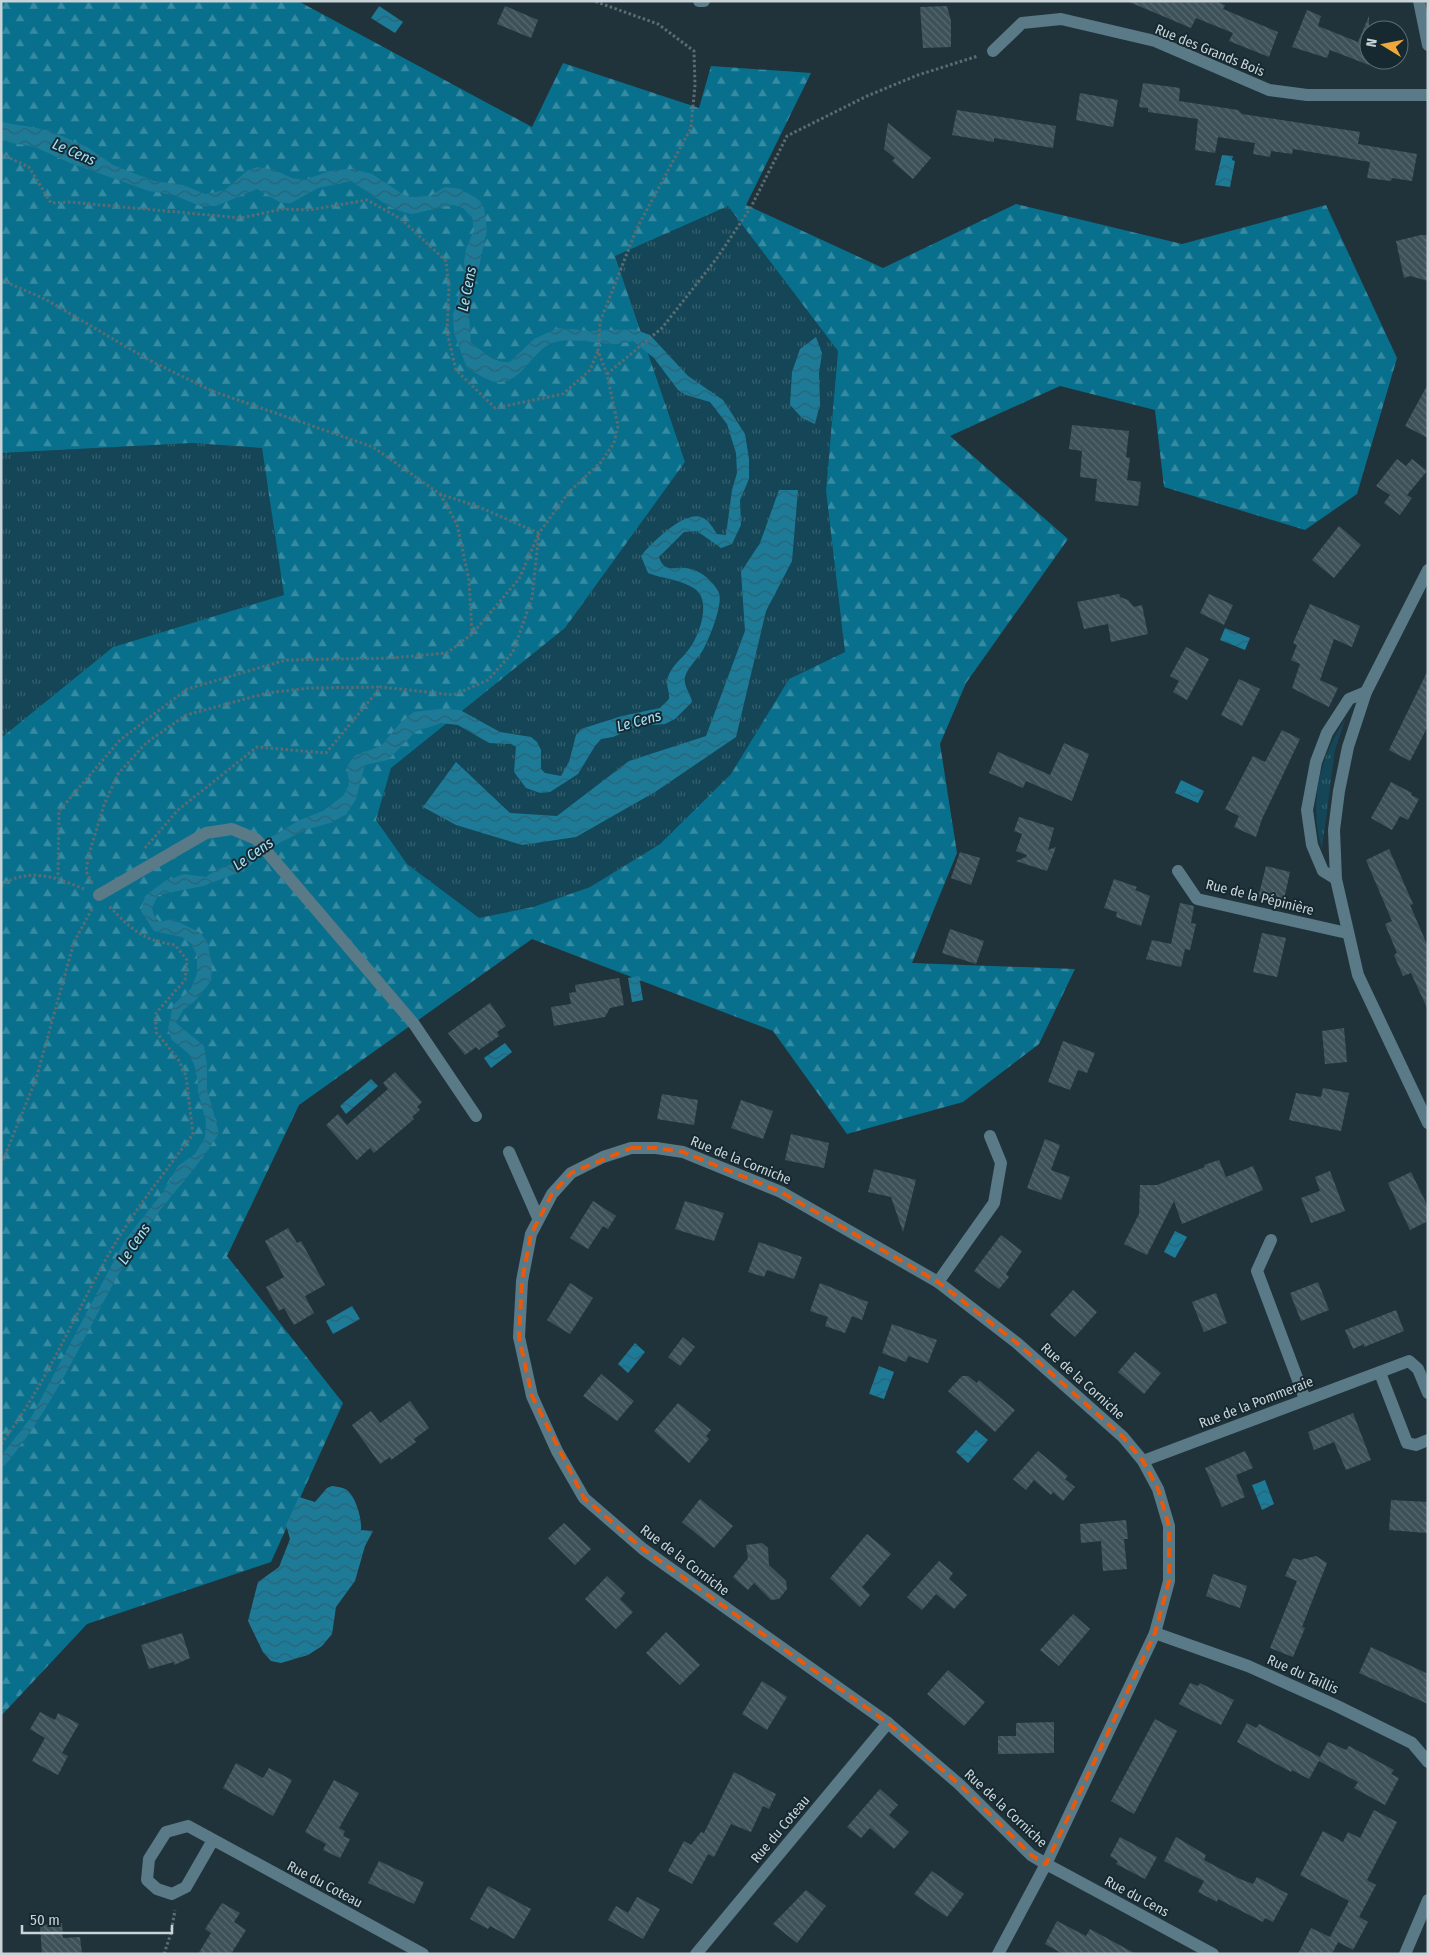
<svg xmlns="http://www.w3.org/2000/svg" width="1429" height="1955" viewBox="0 0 1429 1955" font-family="'Fira Sans Condensed',sans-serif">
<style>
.grass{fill:url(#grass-tufts)}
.forest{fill:url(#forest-firs);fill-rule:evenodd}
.water{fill:url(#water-waves)}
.building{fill:url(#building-back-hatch)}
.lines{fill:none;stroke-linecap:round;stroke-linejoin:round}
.path{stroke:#5c6c73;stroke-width:3;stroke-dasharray:2.5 2.5;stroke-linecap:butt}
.minor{stroke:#597a86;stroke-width:12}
.marked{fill:none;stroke:#e8590c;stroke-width:4;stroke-dasharray:10 6;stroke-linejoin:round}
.labels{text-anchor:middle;stroke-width:4;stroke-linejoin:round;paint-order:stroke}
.street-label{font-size:14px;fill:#c8d4d8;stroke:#172930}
.water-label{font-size:15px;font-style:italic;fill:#a1e2fb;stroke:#172930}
</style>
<defs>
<pattern id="grass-tufts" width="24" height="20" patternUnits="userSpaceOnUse" patternTransform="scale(1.25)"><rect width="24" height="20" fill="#144657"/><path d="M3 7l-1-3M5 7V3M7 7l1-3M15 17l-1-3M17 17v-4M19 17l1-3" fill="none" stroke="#35606e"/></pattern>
<pattern id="forest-firs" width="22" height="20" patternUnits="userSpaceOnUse" patternTransform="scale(1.25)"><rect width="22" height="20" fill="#08708c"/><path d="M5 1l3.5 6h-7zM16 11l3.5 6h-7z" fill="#368aa1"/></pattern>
<pattern id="water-waves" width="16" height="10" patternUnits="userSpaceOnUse" patternTransform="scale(1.25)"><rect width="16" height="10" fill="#1e7b98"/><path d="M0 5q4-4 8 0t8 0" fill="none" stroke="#2a6375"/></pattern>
<pattern id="building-back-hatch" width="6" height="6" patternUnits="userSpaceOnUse" patternTransform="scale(1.25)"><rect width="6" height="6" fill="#3d5159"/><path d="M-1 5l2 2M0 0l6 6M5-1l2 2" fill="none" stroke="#586970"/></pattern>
</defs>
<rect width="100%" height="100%" fill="#20333b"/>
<g class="grass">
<path d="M728 206 838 351 826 491 845 652 789 679 731 774 660 844 590 887 533 907 479 919 407 864 376 820 391 767 565 628 685 462 615 255Z"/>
<path d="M192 443 262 448 284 595 113 647 1 738V453Z"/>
<path d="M1345 720 1335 750 1322 849C1308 806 1320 755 1345 720Z"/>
</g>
<path class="forest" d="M1 1H298L532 127 563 63 699 108 711 66 811 73 746 205 883 268 1016 204 1182 244 1326 205 1397 358 1357 494 1305 530 1164 487 1155 410 1060 386 950 436 1068 539 966 683 940 744 957 853 912 963 1075 969 1039 1044 963 1102 847 1134 773 1031 532 939 299 1105 227 1256 343 1403 271 1562 87 1624 1 1716V738L113 647 284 595 262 448 192 443 1 453ZM728 206 838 351 826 491 845 652 789 679 731 774 660 844 590 887 533 907 479 918 407 864 376 820 391 768 565 628 685 462 615 256Z"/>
<g class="water">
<path d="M379 6 403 22 395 33 371 18Z"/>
<path d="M1 122 48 130 87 147 113 165 154 181 183 185 205 194 225 190 248 170 258 167 274 170 292 178 304 180 333 170 353 169 372 174 404 195 410 197 430 196 445 187 460 189 472 195 480 201 484 208 487 230 477 276 468 303 471 343C483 351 495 364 510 362L534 339 558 328 591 331 633 329 650 335 688 376 723 400 745 434 749 459V479L740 500 741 525 732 544 721 548 697 531 684 532 659 557C664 575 678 565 691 569 701 571 715 583 719 593 723 604 710 637 704 648 699 658 688 666 685 677 683 686 691 694 692 702L675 719 665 724 638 726 613 737 601 739 595 746 578 774 550 792 540 793 526 788 514 772 516 747 511 744 489 743 458 725 441 723 415 732 388 760 365 765 356 799 346 815 330 823 305 830 276 845 243 871 203 886 158 895 152 908 154 915 160 922 172 919 199 932 207 941 212 964 211 981 196 1000 183 1010 176 1023 204 1046 207 1065V1089L219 1133C195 1173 159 1206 135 1246 90 1320 58 1404 1 1470V1456L32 1416 125 1240 163 1192 178 1166 195 1154 205 1137 206 1121 198 1092V1082L194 1064 188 1053 172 1040 168 1030 173 1005 191 989 197 973V955L191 944 182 937 154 931 141 911 145 896 165 881 184 874 206 877 218 869 239 862 259 844 300 820 323 811 343 796 349 785 347 767 351 760 356 755 381 746 401 722 414 712 439 709 460 710 500 732 531 737 537 742 541 750V769L545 773 561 776 569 762 576 735 581 729 622 716 660 708 669 699C670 692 665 684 668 677 672 665 682 659 689 649 699 636 712 601 695 589 681 579 663 579 648 573L641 556C651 543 684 511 701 517 709 520 713 528 717 534L726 535 732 490 737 473 736 453 727 424 710 402 686 395 678 390 654 358 633 341C627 342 620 344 614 344 595 343 574 338 555 342 532 348 522 386 495 382 486 380 476 373 467 368L454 333 453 314 465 275 464 262 466 249 474 230 472 217 463 208 453 205 412 214 403 212 390 207 351 181 318 188 291 203H281L257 189 216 206H200L174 195 149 191 70 163 35 147 1 141Z"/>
<path d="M1222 155 1233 156 1232 160 1235 161 1230 187 1215 185Z"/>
<path d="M816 337 822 353 819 373 820 404 815 424 802 418 790 405 792 372 800 349Z"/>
<path d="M779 490H798L792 561 766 611 736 737 655 792 576 837 522 845 456 825 423 807 456 762 510 813 557 816 629 761 706 736 745 631 741 572 760 543Z"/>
<path d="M1225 628 1250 638 1245 650 1220 640Z"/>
<path d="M1181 780 1204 791 1198 803 1175 793Z"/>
<path d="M639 976 643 1000 632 1002 628 978Z"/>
<path d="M505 1043 512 1052 491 1068 484 1058Z"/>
<path d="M371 1079 378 1086 346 1114 340 1106Z"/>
<path d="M1175 1231 1187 1237 1175 1258 1164 1252Z"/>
<path d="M352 1306 360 1319 333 1334 326 1321Z"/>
<path d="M635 1343 645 1352 628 1373 618 1364Z"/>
<path d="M879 1366 894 1372 884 1399 869 1394Z"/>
<path d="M976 1430 988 1440 968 1463 956 1452Z"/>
<path d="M1265 1480 1274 1504 1262 1510 1252 1485Z"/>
<path d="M332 1486C338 1487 344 1487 348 1491 356 1498 362 1519 361 1530L373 1531 365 1546 355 1581 336 1607 332 1634 322 1646 308 1655 281 1663 271 1661 263 1652 248 1621 258 1582 279 1567 290 1539 286 1525 299 1497 315 1502 327 1488Z"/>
</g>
<g class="building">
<path d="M1127 1H1215L1225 5 1223 9 1278 32 1269 57 1229 41 1233 33 1196 18 1191 28Z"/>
<path d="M505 6 538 20 531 38 497 24Z"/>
<path d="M947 6 951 21V47L923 48 920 7Z"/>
<path d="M1307 10 1321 16 1318 26 1358 42 1369 16V65L1330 50 1327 58 1292 47Z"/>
<path d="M1143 83 1180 88 1179 101 1238 110 1242 114 1360 132 1358 144 1417 154 1412 181 1392 178 1391 181 1367 178 1370 162 1293 149 1292 154 1271 151 1270 157 1253 154 1255 143 1218 137 1215 153 1195 150 1198 119 1148 112V108L1139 107Z"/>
<path d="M1080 93 1118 100 1113 127 1076 120Z"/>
<path d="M957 110 1056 126 1053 148 994 138V142L952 135Z"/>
<path d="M888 123 931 158 913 179 892 161 895 158 884 149Z"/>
<path d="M1421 235H1428V281L1410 276 1404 278 1396 241Z"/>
<path d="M1428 384V438L1405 426Z"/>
<path d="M1072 425 1129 431 1126 457 1130 458 1127 480 1141 482 1138 506 1095 501 1097 479 1080 477 1082 451 1069 449Z"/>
<path d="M1397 459 1406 466 1412 459 1427 471 1407 495 1412 498 1400 515 1384 503 1390 495 1376 486Z"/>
<path d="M1339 526 1361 545 1334 578 1312 560Z"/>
<path d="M1119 594 1120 597 1128 600 1134 607 1142 605 1148 634 1111 642 1108 624 1084 629 1077 602Z"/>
<path d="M1209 594 1233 605 1224 625 1200 613Z"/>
<path d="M1310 604 1360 626 1352 647 1334 639 1320 680 1338 688 1329 707 1292 688 1300 664 1291 660 1297 645 1293 643Z"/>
<path d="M1186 647 1209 659 1187 700 1173 692 1179 681 1170 676Z"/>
<path d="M1428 670V726L1410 761 1389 750Z"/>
<path d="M1239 679 1260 689 1242 726 1221 715Z"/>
<path d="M1282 730 1300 739 1262 819 1256 837 1234 827 1239 816 1225 809 1253 756 1265 762Z"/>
<path d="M1064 743 1089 754 1072 801 1026 781 1023 788 989 773 998 752 1050 775Z"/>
<path d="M1391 782 1412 793 1411 795 1419 799 1408 820 1400 816 1392 830 1371 818Z"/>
<path d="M1019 817 1054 828 1048 850 1056 847 1047 871 1016 861 1026 857 1027 855 1016 851 1022 834 1014 831Z"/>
<path d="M1389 849 1413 904 1410 905 1428 947V1010L1411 973 1403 976 1394 955 1397 953 1385 924 1392 921 1366 860Z"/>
<path d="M960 852 980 858 971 885 951 878Z"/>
<path d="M1266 866 1290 872 1283 904 1258 898Z"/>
<path d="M1114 879 1137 887 1135 890 1150 896 1141 926 1116 917 1117 912 1104 908Z"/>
<path d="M1180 903 1194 906 1191 923 1196 924 1190 950 1185 949 1181 967 1146 959 1152 940 1171 944Z"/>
<path d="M950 929 984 941 976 964 942 953Z"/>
<path d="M1262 933 1286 938 1277 977 1253 972Z"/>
<path d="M619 978 624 1005 610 1008 605 1017 554 1026 551 1007 571 1004 569 993 576 992 575 985Z"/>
<path d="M490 1003 506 1026 497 1032 499 1036 486 1045 479 1050 476 1047 465 1055 448 1033Z"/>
<path d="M1344 1028 1347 1062 1325 1064 1322 1031Z"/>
<path d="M1063 1041 1095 1053 1087 1073 1078 1070 1070 1090 1048 1082Z"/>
<path d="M395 1072 422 1102 417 1107 420 1110 412 1117 414 1119 374 1153 370 1148 357 1160 326 1125 338 1114 347 1125 388 1089 383 1083Z"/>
<path d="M1323 1088 1349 1093 1341 1131 1289 1120 1296 1093 1321 1097Z"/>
<path d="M662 1094 698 1100 694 1125 657 1119Z"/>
<path d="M741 1100 773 1111 763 1139 731 1128Z"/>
<path d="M791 1134 829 1143 824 1168 785 1160Z"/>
<path d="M1045 1139 1060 1145 1051 1170 1070 1177 1061 1200 1027 1188Z"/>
<path d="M1219 1160 1226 1177 1253 1166 1263 1190 1182 1224 1174 1201 1147 1255 1124 1244 1139 1214 1140 1185H1157L1205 1167 1204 1165Z"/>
<path d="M874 1169 916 1180 903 1232 891 1197 868 1192Z"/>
<path d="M1330 1171 1345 1211 1311 1223 1301 1198 1320 1191 1315 1177Z"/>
<path d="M1411 1172 1428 1207V1221L1410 1230 1388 1183Z"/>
<path d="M593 1201 616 1216 608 1229 603 1226 588 1249 570 1238Z"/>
<path d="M685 1201 724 1213 714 1241 675 1229Z"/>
<path d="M288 1228 297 1243 301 1241 325 1285 305 1296 314 1313 294 1325 284 1308 279 1311 266 1287 284 1277 265 1241Z"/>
<path d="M1001 1235 1022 1251 1006 1274 1009 1277 999 1289 974 1271Z"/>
<path d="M759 1242 802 1257 794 1279 767 1270 764 1277 748 1272Z"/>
<path d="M1318 1282 1329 1310 1301 1321 1290 1293Z"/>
<path d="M570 1283 593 1298 570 1334 547 1320Z"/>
<path d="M820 1283 868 1302 862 1320 852 1316 845 1333 825 1326 828 1317 810 1311Z"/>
<path d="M1073 1290 1097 1312 1075 1337 1050 1315Z"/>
<path d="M1216 1293 1227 1323 1204 1332 1192 1302Z"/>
<path d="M1396 1310 1404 1331 1364 1347V1344L1353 1349 1345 1330Z"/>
<path d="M892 1324 937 1340 928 1363 908 1356 906 1362 882 1353Z"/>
<path d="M683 1337 695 1347 680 1366 668 1357Z"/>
<path d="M1135 1352 1161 1373 1144 1394 1118 1372Z"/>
<path d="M601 1374 634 1401 617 1421 583 1396Z"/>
<path d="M962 1376H968L977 1383 979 1380 1015 1410 995 1432 948 1391Z"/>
<path d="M410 1401 429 1428 414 1439 416 1442 391 1460 390 1457 380 1464 352 1425 371 1411 380 1423Z"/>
<path d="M678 1403 711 1430 706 1436 709 1439 689 1463 654 1431Z"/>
<path d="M1353 1413 1371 1460 1346 1470 1334 1442 1314 1450 1308 1432Z"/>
<path d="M1038 1451 1068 1476 1065 1479 1075 1487 1063 1501 1053 1492 1051 1495 1034 1480 1026 1490 1013 1479Z"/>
<path d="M1245 1451 1253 1468 1236 1475 1245 1497 1222 1507 1205 1468Z"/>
<path d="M700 1499 733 1526 714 1548 682 1522Z"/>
<path d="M1391 1500 1428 1502 1427 1533 1389 1530Z"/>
<path d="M1126 1520 1128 1539H1124L1127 1569 1103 1571 1101 1541 1081 1543 1080 1524Z"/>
<path d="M564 1523 591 1549 575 1565 548 1538Z"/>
<path d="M867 1534 891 1554 862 1587 870 1595 860 1607 830 1578Z"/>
<path d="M762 1543 768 1548 769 1565 786 1581 787 1589 779 1599 771 1600 754 1583 748 1590 733 1577 748 1558 746 1545Z"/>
<path d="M1316 1556 1327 1563 1302 1627 1305 1628 1293 1657 1270 1648 1297 1581 1285 1576 1293 1558 1300 1560Z"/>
<path d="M939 1561 953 1573 949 1579 967 1595 954 1609 936 1594 922 1610 907 1597Z"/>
<path d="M1213 1574 1247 1586 1240 1608 1206 1596Z"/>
<path d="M607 1576 625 1593 620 1599 633 1612 616 1629 585 1599Z"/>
<path d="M1073 1614 1090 1629 1059 1666 1040 1650Z"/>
<path d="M666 1632 700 1665 680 1685 646 1653Z"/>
<path d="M182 1633 190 1658 174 1665V1662L149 1669 141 1645Z"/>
<path d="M1371 1647 1428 1674V1704L1359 1673Z"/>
<path d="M948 1670 985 1702 964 1726 927 1694Z"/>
<path d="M762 1681 787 1697 767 1730 742 1714Z"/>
<path d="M1190 1683 1198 1686 1200 1683 1234 1700 1221 1725 1179 1704Z"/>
<path d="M40 1712 55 1720 58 1713 79 1724 62 1753 68 1756 58 1775 32 1761 45 1738 30 1729Z"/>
<path d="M1155 1719 1177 1731 1134 1814 1111 1801Z"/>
<path d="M1054 1722V1753L998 1754V1736H1016V1723Z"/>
<path d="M1247 1723 1256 1728 1259 1724 1320 1757 1328 1742 1346 1750 1349 1746 1394 1770 1391 1774 1399 1778 1385 1805 1354 1788 1358 1782 1319 1761 1309 1779 1292 1770 1291 1772 1237 1742Z"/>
<path d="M236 1763 263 1778 269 1768 292 1780 273 1816 223 1788Z"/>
<path d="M734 1772 776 1794 769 1809 763 1806 751 1832 731 1824 714 1857 708 1854 692 1884 668 1871 684 1841 691 1845 701 1832 704 1833Z"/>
<path d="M334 1780 359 1793 339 1828 345 1831 343 1836 350 1839 340 1858 323 1850 326 1844 305 1832Z"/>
<path d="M880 1789 898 1805 889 1815 909 1832 894 1849 870 1828 861 1838 847 1827Z"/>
<path d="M1374 1810 1397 1822 1367 1880 1376 1885 1359 1917 1368 1922 1353 1950 1338 1942 1332 1954H1298L1311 1928 1330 1937 1349 1901 1300 1875 1323 1831 1343 1842 1348 1832 1360 1838Z"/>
<path d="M1120 1837 1157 1857 1145 1879 1116 1864 1118 1861 1110 1856Z"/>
<path d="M1176 1837 1206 1855 1204 1860 1240 1879 1253 1884 1257 1877 1288 1894 1273 1922 1265 1918 1263 1922 1218 1899 1217 1902 1198 1892 1204 1881 1164 1861Z"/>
<path d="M379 1861 424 1882 414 1904 368 1883Z"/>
<path d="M932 1871 964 1894 947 1917 914 1894Z"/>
<path d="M488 1886 531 1909 514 1939 490 1926 488 1929 470 1919Z"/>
<path d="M806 1890 826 1906 797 1943 773 1924Z"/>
<path d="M637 1897 660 1909 643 1939 608 1920 616 1906 628 1913Z"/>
<path d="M222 1903 240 1913 234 1922 246 1930 231 1954H198L211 1933 205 1929Z"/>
<path d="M1057 1921 1086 1936 1090 1929 1136 1954H1063L1045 1944Z"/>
<path d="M62 1923 63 1938 80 1937 82 1954H42L40 1925Z"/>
</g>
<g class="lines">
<g class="path">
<path d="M1 154 29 167 51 203 69 202 241 218 282 209 309 210 367 200 401 219 446 261 449 288 447 332 456 370 495 408 563 394 590 370 598 351"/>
<path d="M1 280 45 299 149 360 212 391 373 447 440 494 479 507 539 533 519 579 472 634 447 653 391 658 286 660 187 689 120 740 59 811 58 878"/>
<path d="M607 374 662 328 717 258 751 207 787 136 867 96 918 75 978 56"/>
<path d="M440 494 457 524 469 580 472 634"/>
<path d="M145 848 178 810 257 747 326 753 381 687 454 695 488 680 513 652 532 598 539 533 569 492 601 462 614 443 618 426 607 374 598 351 600 322 637 228 691 128 695 85 694 51 658 24 594 1"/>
<path d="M92 883 86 871 89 854 104 805 118 774 146 743 186 715 267 693 309 688 381 687"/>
<path d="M1 886C27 866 58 878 84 889"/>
<path d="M1 1165 36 1079 74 942 93 907"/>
<path d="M1 1444C44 1387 72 1321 106 1259 131 1214 163 1175 193 1134L186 1076 178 1059 156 1032V1013L185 980 187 960 175 945C142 940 131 929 109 906"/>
<path d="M164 1954 171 1933 175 1910"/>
</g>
<g class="minor">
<path d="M699 1H704"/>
<path d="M1419 1 1428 45"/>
<path d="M993 51 1022 23 1061 19 1155 41 1269 90 1307 95H1428"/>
<path d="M1428 570 1366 692 1348 747 1339 791 1334 830 1336 879 1358 975 1428 1123"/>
<path d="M1178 871 1197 899 1347 933"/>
<path d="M1336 879 1323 871 1312 845 1307 810 1316 762 1327 733 1349 699 1366 692"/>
<path d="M99 895 206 833 232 829 256 839 414 1024 476 1116"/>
<path d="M509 1152 538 1218"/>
<path d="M1271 1240 1257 1271 1305 1399"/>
<path d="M938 1282 994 1203 1001 1163 990 1136"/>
<path d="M1380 1373 1407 1443 1416 1445 1428 1440"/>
<path d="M1143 1461 1409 1361 1418 1369 1428 1393"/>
<path d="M1155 1633 1248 1666 1337 1706 1412 1743 1428 1762"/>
<path d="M213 1840 186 1887 172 1894 157 1889 147 1880 149 1859 166 1832 188 1826 423 1954"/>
<path d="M696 1954 888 1723"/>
<path d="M998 1954 1046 1864 1155 1633 1169 1581V1526L1158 1489 1143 1461 1123 1437 1017 1343 938 1282 781 1192 683 1152 656 1148H631L603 1157 571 1173 552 1194 531 1234 522 1281 519 1337 532 1396 557 1451 584 1498 643 1549 888 1723 959 1784 1031 1855 1046 1864 1063 1873 1213 1954"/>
<path d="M1405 1954 1428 1900"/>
</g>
</g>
<path class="marked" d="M631 1148H656L683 1152 781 1192 938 1282 1017 1343 1123 1437 1143 1461 1158 1489 1169 1526V1581L1155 1633 1046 1864 1031 1855 959 1784 888 1723 643 1549 584 1498 532 1396 519 1337 522 1281 531 1234 552 1194 571 1173Z"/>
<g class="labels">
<g class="street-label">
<text transform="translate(1210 50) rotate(22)" y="5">Rue des Grands Bois</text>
<text transform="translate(1260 897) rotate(14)" y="5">Rue de la Pépinière</text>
<text transform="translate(741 1160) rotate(22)" y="5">Rue de la Corniche</text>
<text transform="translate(1083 1381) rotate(42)" y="5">Rue de la Corniche</text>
<text transform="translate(1256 1402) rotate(-21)" y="5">Rue de la Pommeraie</text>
<text transform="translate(685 1560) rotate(37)" y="5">Rue de la Corniche</text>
<text transform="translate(1303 1674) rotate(24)" y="5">Rue du Taillis</text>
<text transform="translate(1006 1808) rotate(43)" y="5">Rue de la Corniche</text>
<text transform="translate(780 1829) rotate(-50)" y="5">Rue du Coteau</text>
<text transform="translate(325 1884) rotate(28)" y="5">Rue du Coteau</text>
<text transform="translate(1137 1896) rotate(28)" y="5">Rue du Cens</text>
</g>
<g class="water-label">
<text transform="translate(74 152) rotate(23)" y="5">Le Cens</text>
<text transform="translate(467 289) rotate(-79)" y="5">Le Cens</text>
<text transform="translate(639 721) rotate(-15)" y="5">Le Cens</text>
<text transform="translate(253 854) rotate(-35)" y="5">Le Cens</text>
<text transform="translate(134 1244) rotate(-56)" y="5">Le Cens</text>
</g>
</g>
<rect width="1429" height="1955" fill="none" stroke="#c8d4d8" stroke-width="5"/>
<g transform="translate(1384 45) rotate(280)"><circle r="24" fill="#172930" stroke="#5e6d73"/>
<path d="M0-4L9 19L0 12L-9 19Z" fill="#eea83c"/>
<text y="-8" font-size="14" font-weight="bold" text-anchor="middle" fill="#c8d4d8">N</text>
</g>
<path d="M22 1925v8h150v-8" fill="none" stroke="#c8d4d8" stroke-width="2.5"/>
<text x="30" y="1925" font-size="15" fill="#c8d4d8" stroke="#172930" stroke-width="4" paint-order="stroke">50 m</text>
</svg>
